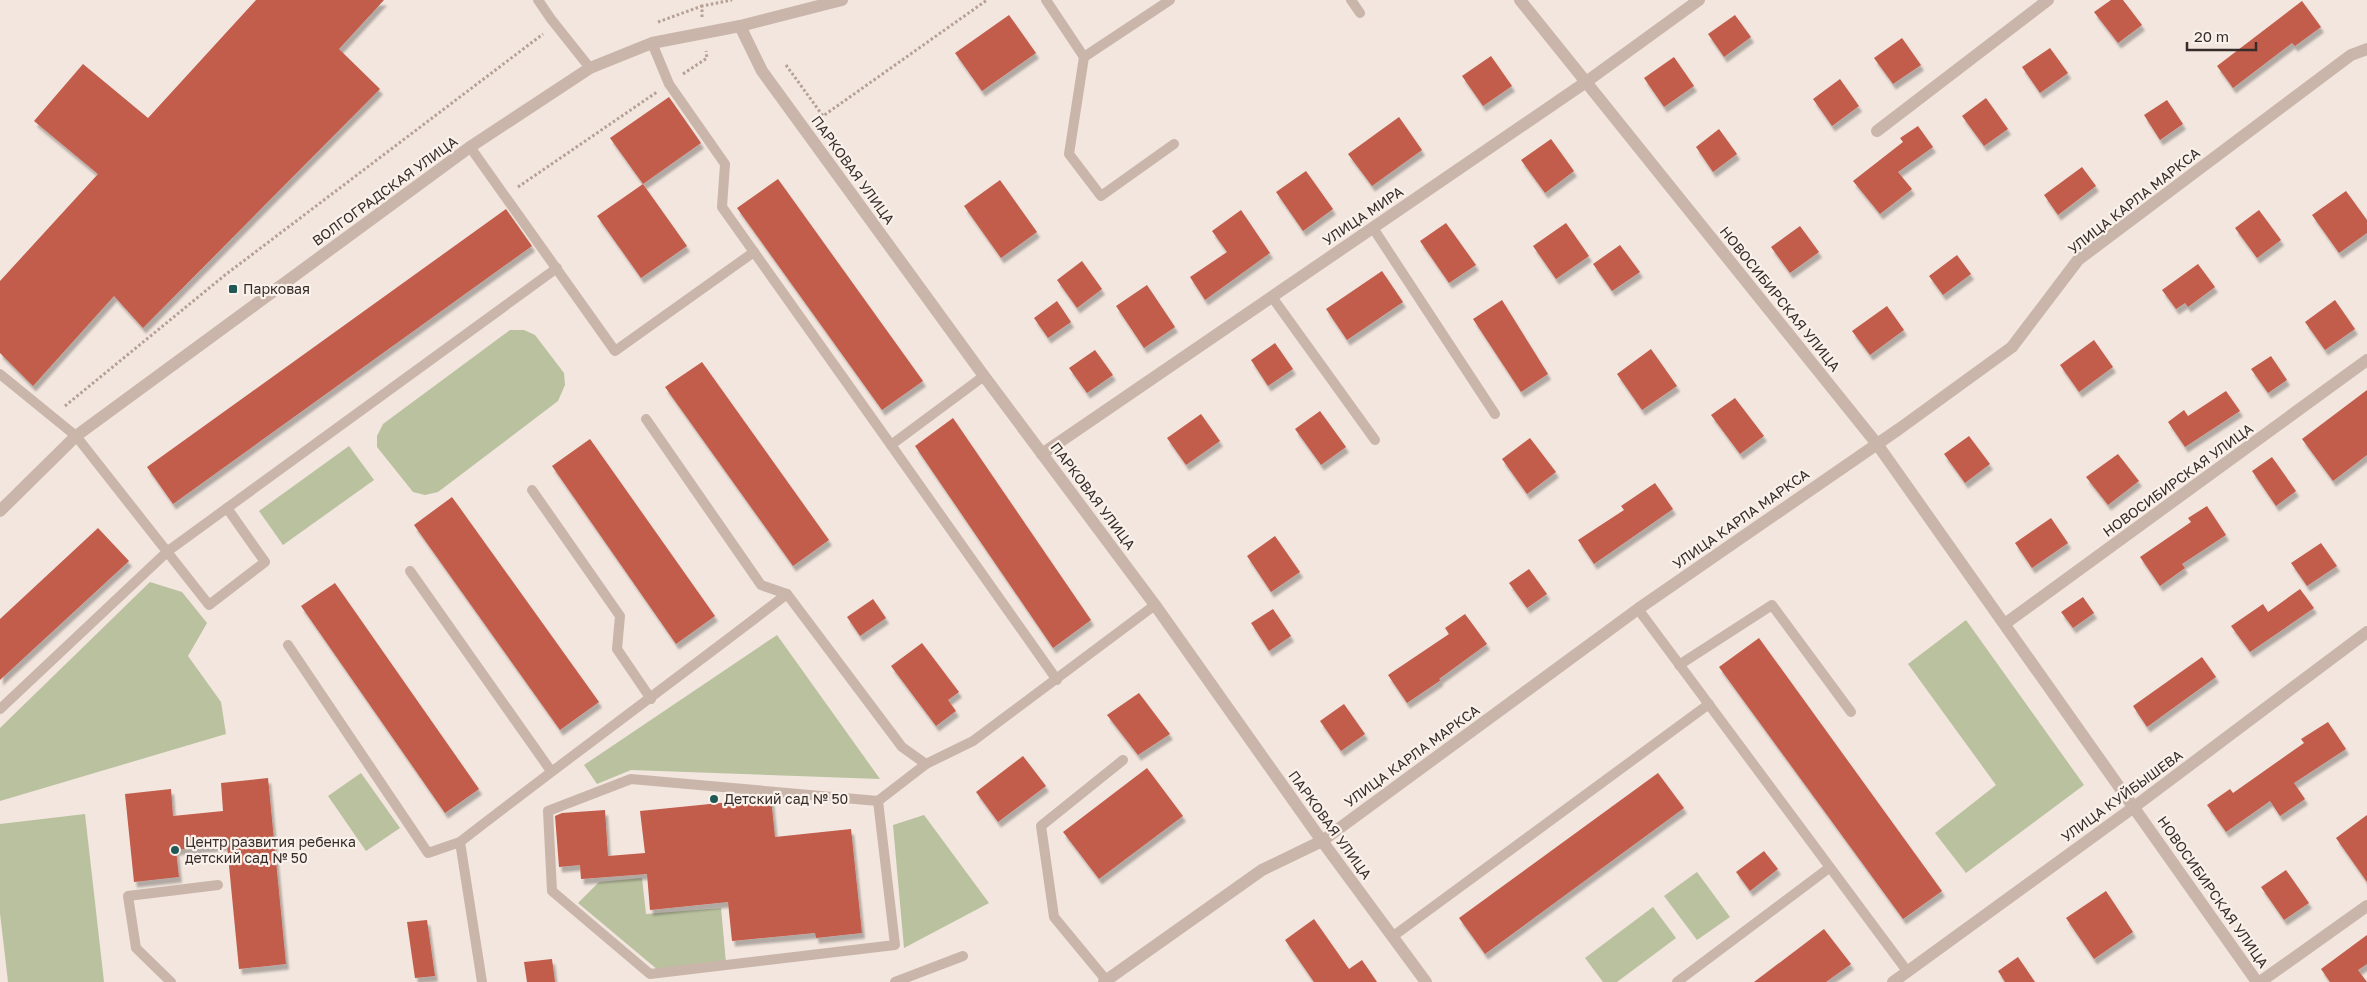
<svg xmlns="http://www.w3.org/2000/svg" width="2367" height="982" viewBox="0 0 2367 982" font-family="'Golos Text',sans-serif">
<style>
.green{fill:#b9c19e}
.building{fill:#c25c4c;filter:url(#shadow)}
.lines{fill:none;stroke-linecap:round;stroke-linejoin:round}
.path{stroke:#b69f94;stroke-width:3;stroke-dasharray:2.5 2.5;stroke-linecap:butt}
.service{stroke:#cab5aa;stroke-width:10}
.minor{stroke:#cab5aa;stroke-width:12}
.tertiary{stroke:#cab5aa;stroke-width:12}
.poi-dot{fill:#205856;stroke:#f9f1ea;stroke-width:2}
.labels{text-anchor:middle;stroke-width:4.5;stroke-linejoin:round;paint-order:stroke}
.street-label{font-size:14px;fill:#372c29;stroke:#f9f1ea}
.poi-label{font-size:14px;fill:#372c29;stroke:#f9f1ea;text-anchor:start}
</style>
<defs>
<filter id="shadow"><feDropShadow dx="3" dy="5.5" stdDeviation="1" flood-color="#0004"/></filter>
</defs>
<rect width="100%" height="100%" fill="#f2e6de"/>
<g class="green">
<path d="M510 330H524L535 335 564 373 565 385 558 401 438 492 425 495 413 492 377 447V436L383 424Z"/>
<path d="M349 446 374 480 283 545 259 511Z"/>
<path d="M150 582 182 592 207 623 188 656 221 702 226 734 0 801V728Z"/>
<path d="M1966 620 2084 785 1966 873 1935 833 1996 785 1908 664Z"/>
<path d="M777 635 880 779 631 770 597 784 584 765Z"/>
<path d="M361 773 400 828 366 851 328 796Z"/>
<path d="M85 814 104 982H8L0 913V824Z"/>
<path d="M924 815 989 903 904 948 893 825Z"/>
<path d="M1697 872 1730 917 1697 940 1664 896Z"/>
<path d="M642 878 646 914 721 908 726 963 658 970 578 903 599 882Z"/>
<path d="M1653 907 1676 938 1617 982H1603L1585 958Z"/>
</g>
<g class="building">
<path d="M256 0H384L339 49 380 89 143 328 114 296 33 386 0 353V281L98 174 34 121 83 64 148 118Z"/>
<path d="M2111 0H2123L2142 25 2118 43 2094 12Z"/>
<path d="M2302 1 2321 27 2295 46 2292 43 2233 88 2217 66Z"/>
<path d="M1009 15 1036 53 982 91 955 53Z"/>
<path d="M1735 15 1751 37 1724 57 1708 34Z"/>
<path d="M1902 38 1921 65 1893 84 1874 58Z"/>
<path d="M2050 48 2068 73 2040 93 2022 67Z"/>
<path d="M1491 56 1512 86 1483 106 1462 76Z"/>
<path d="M1674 57 1694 86 1664 107 1644 78Z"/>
<path d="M1840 79 1859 106 1832 126 1813 99Z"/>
<path d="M669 97 701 143 643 184 610 138Z"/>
<path d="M1986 98 2008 129 1984 146 1962 116Z"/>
<path d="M2167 100 2183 124 2160 140 2144 115Z"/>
<path d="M1399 117 1422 150 1372 186 1348 154Z"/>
<path d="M1918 126 1933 147 1898 172 1912 189 1880 214 1853 181 1903 142 1900 138Z"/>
<path d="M1719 129 1737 154 1713 172 1696 147Z"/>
<path d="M1551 139 1574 171 1545 193 1521 160Z"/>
<path d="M2082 167 2096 186 2058 215 2044 195Z"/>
<path d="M1306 171 1333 209 1303 231 1276 192Z"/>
<path d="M778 179 923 381 882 410 737 208Z"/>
<path d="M1000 180 1037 232 1001 258 964 206Z"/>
<path d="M643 184 687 246 641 278 597 216Z"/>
<path d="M2346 191 2367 220V233L2339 253 2312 215Z"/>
<path d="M506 209 532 246 173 504 147 467Z"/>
<path d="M1241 210 1270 253 1205 300 1190 277 1227 252 1212 231Z"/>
<path d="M2259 210 2281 240 2257 258 2235 228Z"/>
<path d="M1446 223 1476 265 1449 283 1420 241Z"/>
<path d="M1566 223 1589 256 1556 279 1533 246Z"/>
<path d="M1800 226 1819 252 1790 273 1771 247Z"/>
<path d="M1620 245 1640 272 1612 291 1593 264Z"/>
<path d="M1957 255 1971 274 1943 295 1929 276Z"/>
<path d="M1082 261 1102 289 1077 308 1057 280Z"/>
<path d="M2198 264 2215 287 2188 307 2185 303 2176 309 2162 290Z"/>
<path d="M1382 271 1403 302 1347 340 1326 309Z"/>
<path d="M1147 285 1175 327 1144 348 1116 306Z"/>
<path d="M1502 300 1548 374 1521 392 1473 319Z"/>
<path d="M2335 300 2355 329 2325 350 2305 322Z"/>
<path d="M1057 301 1071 322 1048 338 1034 318Z"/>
<path d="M1887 306 1904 330 1870 355 1852 331Z"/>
<path d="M2094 340 2113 367 2079 392 2060 365Z"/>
<path d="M1275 343 1293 369 1268 386 1251 360Z"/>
<path d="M1651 349 1677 386 1642 410 1617 374Z"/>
<path d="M1095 350 1113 375 1087 393 1069 368Z"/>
<path d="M2271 356 2287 380 2268 393 2251 369Z"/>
<path d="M702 362 829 540 793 566 665 387Z"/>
<path d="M2367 390V455L2333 481 2302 439Z"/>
<path d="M2226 391 2240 411 2185 447 2168 422 2184 410 2188 416Z"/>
<path d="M1735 398 1764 436 1740 454 1711 415Z"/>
<path d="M1320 411 1346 447 1321 465 1295 429Z"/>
<path d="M1201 414 1220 441 1186 465 1167 438Z"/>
<path d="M953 418 1091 620 1053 648 915 446Z"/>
<path d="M1969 436 1990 464 1965 483 1944 454Z"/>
<path d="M1530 438 1556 472 1527 494 1502 459Z"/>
<path d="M590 439 715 616 676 644 552 466Z"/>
<path d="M2118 454 2139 481 2108 505 2086 477Z"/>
<path d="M2272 457 2296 491 2276 506 2252 471Z"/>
<path d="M1655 483 1673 509 1594 564 1578 540 1624 510 1621 506Z"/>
<path d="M452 497 599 702 560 730 414 525Z"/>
<path d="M2207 506 2226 535 2182 564 2185 568 2160 586 2140 557 2191 522 2188 518Z"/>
<path d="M2051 518 2068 543 2032 568 2015 543Z"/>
<path d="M98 528 129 561 0 680V619Z"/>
<path d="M1275 536 1300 572 1271 592 1247 556Z"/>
<path d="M2321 543 2337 566 2307 586 2291 563Z"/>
<path d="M1529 569 1547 594 1527 608 1509 583Z"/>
<path d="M335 583 479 789 445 813 301 606Z"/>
<path d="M2300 589 2314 608 2250 652 2231 626 2263 604 2268 612Z"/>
<path d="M2083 597 2094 613 2073 628 2061 612Z"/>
<path d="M873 599 886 618 860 636 847 617Z"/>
<path d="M1273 609 1291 636 1269 651 1251 623Z"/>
<path d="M1465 614 1487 644 1439 679 1441 680 1407 703 1388 675 1449 634 1445 628Z"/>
<path d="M1759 638 1942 891 1903 919 1719 667Z"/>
<path d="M922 643 959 692 948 700 956 711 936 726 891 666Z"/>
<path d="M2202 657 2216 677 2147 727 2133 706Z"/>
<path d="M1139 693 1170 734 1138 755 1107 715Z"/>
<path d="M1344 704 1365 734 1341 751 1320 721Z"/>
<path d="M2328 722 2346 749 2294 783 2305 799 2280 816 2270 801 2226 832 2207 805 2230 789 2233 793 2304 743 2301 739Z"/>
<path d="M1023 756 1046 786 998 822 976 792Z"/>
<path d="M1147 768 1183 816 1099 879 1063 832Z"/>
<path d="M1658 773 1684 808 1485 954 1459 918Z"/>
<path d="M268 778 286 964 239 969 227 845 176 850 179 877 134 882 125 794 171 789 173 816 223 811 221 783Z"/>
<path d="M771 798 775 837 851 829 862 933 816 938 815 933 732 941 728 902 650 910 647 874 581 879 580 865 559 867 555 816 562 813 605 810 608 856 645 853 640 811Z"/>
<path d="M2367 815V882L2336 838Z"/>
<path d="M1764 851 1778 869 1750 891 1736 872Z"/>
<path d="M2286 870 2309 903 2284 920 2261 887Z"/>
<path d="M2106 891 2133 932 2094 959 2066 918Z"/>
<path d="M1314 919 1349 969 1362 960 1377 982H1314L1285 940Z"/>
<path d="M427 920 435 976 415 978 407 922Z"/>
<path d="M1824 929 1851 964 1826 982H1754Z"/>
<path d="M2367 935V964L2358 970 2367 982H2330L2321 969Z"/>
<path d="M2018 957 2035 982H2005L1998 971Z"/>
<path d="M552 959 555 982H527L524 962Z"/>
</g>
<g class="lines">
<g class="path">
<path d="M702 17V6L732 0"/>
<path d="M658 22 702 6"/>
<path d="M786 65 823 116 987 0"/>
<path d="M683 74 707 58 706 51"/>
<path d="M518 187 657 92"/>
<path d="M65 406 225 275 543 34"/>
</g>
<g class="service">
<path d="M538 0 551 19 590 68"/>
<path d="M1046 0 1084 57 1170 0"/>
<path d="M1351 0 1360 13"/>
<path d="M652 43 669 84 725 164 722 207 891 445"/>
<path d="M1084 57 1069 154 1101 196 1174 144"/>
<path d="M470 147 615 351 754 252"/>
<path d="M1373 228 1495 414"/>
<path d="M1272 297 1375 440"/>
<path d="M0 374 76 436 209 605 265 562 227 508"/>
<path d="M984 376 891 445 1057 680"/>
<path d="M646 419 761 585 787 594 902 747 926 764 973 741 1155 605"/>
<path d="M532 490 620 616 617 649 651 699"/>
<path d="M410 571 551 771"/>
<path d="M1638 609 1907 971"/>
<path d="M288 645 428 853 460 842"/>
<path d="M1679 665 1772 605 1851 712"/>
<path d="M0 709 168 551 557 268"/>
<path d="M878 801 895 945 650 974 552 891 548 811 631 779 878 801 926 764"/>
<path d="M1392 937 1709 704"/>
<path d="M1106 980 1054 917 1041 826 1123 760"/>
<path d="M171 982 136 948 128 896 218 885"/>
<path d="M482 982 460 842C568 758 679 677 787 594"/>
<path d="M895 982 963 956"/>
<path d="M1677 982 1829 868"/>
</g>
<g class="minor">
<path d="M1520 0 1877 444 2257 982"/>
<path d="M740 26 762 71 984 376 1155 605 1322 841 1426 982"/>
<path d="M1877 131 2048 0"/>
<path d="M1042 454 1586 82 1699 0"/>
<path d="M2006 623 2367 360"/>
<path d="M1104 982 1262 870 1322 841 1638 609 1899 429 2012 347 2078 260 2351 55 2367 49"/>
<path d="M1893 982 2134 807 2367 632"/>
<path d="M2260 982 2367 906"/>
</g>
<path class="tertiary" d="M0 511 76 436 470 147 590 68 652 43 740 26 842 0"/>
</g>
<g class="poi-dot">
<rect x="228" y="284" width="10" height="10" rx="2.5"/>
<circle cx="714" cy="799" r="5"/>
<circle cx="175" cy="850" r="5"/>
</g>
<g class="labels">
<g class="street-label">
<text transform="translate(853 170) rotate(54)" y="5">ПАРКОВАЯ УЛИЦА</text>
<text transform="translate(385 191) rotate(-36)" y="5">ВОЛГОГРАДСКАЯ УЛИЦА</text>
<text transform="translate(2134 201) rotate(-38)" y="5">УЛИЦА КАРЛА МАРКСА</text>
<text transform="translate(1363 216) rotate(-34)" y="5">УЛИЦА МИРА</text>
<text transform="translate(1780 299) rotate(51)" y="5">НОВОСИБИРСКАЯ УЛИЦА</text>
<text transform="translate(2178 480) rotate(-36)" y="5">НОВОСИБИРСКАЯ УЛИЦА</text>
<text transform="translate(1093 496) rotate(53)" y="5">ПАРКОВАЯ УЛИЦА</text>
<text transform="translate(1741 519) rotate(-35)" y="5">УЛИЦА КАРЛА МАРКСА</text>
<text transform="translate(1412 756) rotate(-36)" y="5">УЛИЦА КАРЛА МАРКСА</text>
<text transform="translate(2122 796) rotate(-36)" y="5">УЛИЦА КУЙБЫШЕВА</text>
<text transform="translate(1330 825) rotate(54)" y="5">ПАРКОВАЯ УЛИЦА</text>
<text transform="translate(2213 892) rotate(55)" y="5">НОВОСИБИРСКАЯ УЛИЦА</text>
</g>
<g class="poi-label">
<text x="243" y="294">Парковая</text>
<text x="724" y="804">Детский сад № 50</text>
<text x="185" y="847">Центр развития ребенка<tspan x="185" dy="16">детский сад № 50</tspan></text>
</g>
</g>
<path d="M2187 42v8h69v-8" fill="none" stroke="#372c29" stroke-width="2.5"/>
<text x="2194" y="42" font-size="15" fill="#372c29" stroke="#f9f1ea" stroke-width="4" paint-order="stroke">20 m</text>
</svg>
